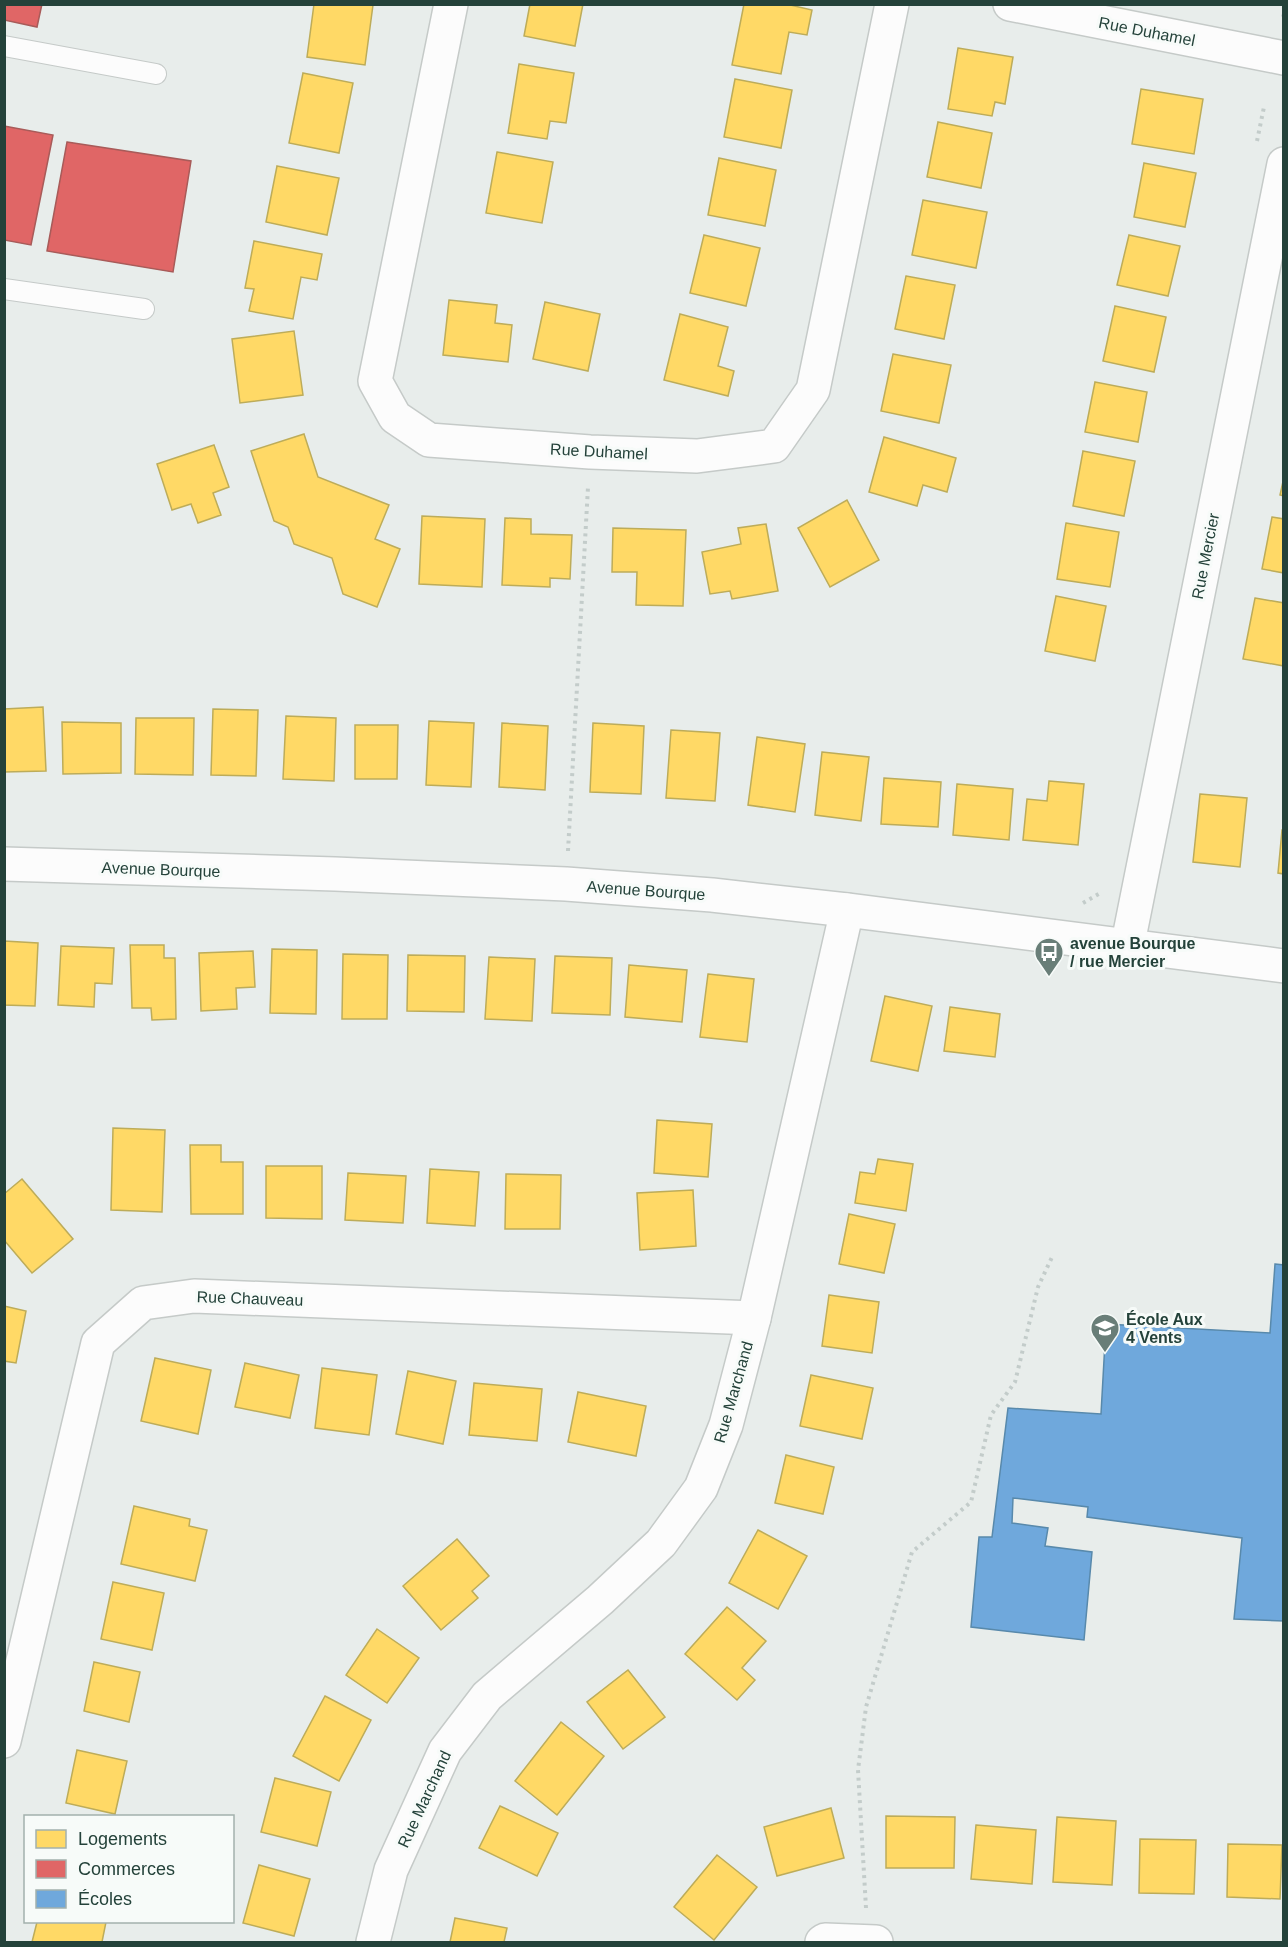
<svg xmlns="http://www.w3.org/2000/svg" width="1288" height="1947" viewBox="0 0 1288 1947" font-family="Arial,sans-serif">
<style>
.homes{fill:#ffd966;stroke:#bdac59;stroke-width:1.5}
.shops{fill:#e06666;stroke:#a85b59;stroke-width:1.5}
.schools{fill:#6fa8dc;stroke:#5889ab;stroke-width:1.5}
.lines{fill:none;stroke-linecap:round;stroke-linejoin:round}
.service-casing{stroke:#c5cac8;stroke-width:22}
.minor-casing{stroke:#c5cac8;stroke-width:36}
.path{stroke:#c3ccca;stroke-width:4;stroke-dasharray:3 4.5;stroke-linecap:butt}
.service{stroke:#fcfcfc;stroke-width:20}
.minor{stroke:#fcfcfc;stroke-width:33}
.labels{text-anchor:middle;stroke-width:6;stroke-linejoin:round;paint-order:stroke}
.street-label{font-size:16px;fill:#24423a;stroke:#f7fbf9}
.poi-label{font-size:16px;font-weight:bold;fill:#24423a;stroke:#f7fbf9;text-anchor:start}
</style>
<rect width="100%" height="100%" fill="#e8edeb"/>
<g class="homes">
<path d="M314 4 373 5 365 65 307 57Z"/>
<path d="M530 4H583L575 46 524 36Z"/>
<path d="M744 4H786L812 10 807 35 789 32 781 74 732 65Z"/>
<path d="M958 48 1013 57 1005 104 995 102 992 116 948 109Z"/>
<path d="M519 64 574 73 566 123 550 121 547 139 508 133Z"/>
<path d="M303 73 353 83 339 153 289 143Z"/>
<path d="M735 79 792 90 781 148 724 137Z"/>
<path d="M1141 89 1203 99 1194 154 1132 144Z"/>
<path d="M938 122 992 133 981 188 927 177Z"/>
<path d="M497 152 553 162 542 223 486 213Z"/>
<path d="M719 158 776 170 765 226 708 215Z"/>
<path d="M1144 163 1196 173 1185 227 1134 217Z"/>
<path d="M277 166 339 178 327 235 266 222Z"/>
<path d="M923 200 987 212 976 268 912 255Z"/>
<path d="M704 235 760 248 746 306 690 293Z"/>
<path d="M1129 235 1180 246 1168 296 1117 285Z"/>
<path d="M254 241 322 254 317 280 301 277 293 319 249 311 254 289 245 288Z"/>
<path d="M906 276 955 285 944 339 895 329Z"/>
<path d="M449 300 497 305 495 323 512 325 508 362 443 355Z"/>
<path d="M545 302 600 314 588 371 533 359Z"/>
<path d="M1115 306 1166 317 1154 372 1103 361Z"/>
<path d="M680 314 728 327 718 366 734 371 728 396 664 380Z"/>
<path d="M294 331 303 395 240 403 232 339Z"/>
<path d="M893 354 951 365 939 423 881 411Z"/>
<path d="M1095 382 1147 392 1138 442 1085 432Z"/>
<path d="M304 434 318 477 389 505 375 539 400 549 377 607 343 594 332 558 294 544 288 527 274 521 251 451Z"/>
<path d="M884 437 956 458 947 492 923 485 917 506 869 492Z"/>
<path d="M214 445 229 487 213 493 221 515 198 523 191 504 172 510 157 464Z"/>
<path d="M1083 451 1135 461 1124 516 1073 506Z"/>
<path d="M1284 477V496L1280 495Z"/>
<path d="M847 500 879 560 830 587 798 528Z"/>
<path d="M422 516 485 519 482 587 419 584Z"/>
<path d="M1272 517 1284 519V573L1262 569Z"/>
<path d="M505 518 531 519V534L572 535 570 579 550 578V587L502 585Z"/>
<path d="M1066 523 1119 532 1110 587 1057 579Z"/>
<path d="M766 524 778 591 732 599 730 591 710 594 702 552 741 544 738 528Z"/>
<path d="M613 528 686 530 683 606 636 605 637 572H612Z"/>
<path d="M1056 596 1106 606 1095 661 1045 651Z"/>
<path d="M1255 598 1284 603V666L1243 659Z"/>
<path d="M43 707 46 771 4 772V709Z"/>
<path d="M213 709 258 710 256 776 211 775Z"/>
<path d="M286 716 336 718 334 781 283 779Z"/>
<path d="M136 718H194L193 775 135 774Z"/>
<path d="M429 721 474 723 471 787 426 785Z"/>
<path d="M62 722 121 723V773L63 774Z"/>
<path d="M502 723 548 726 545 790 499 787Z"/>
<path d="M593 723 644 726 641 794 590 792Z"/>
<path d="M355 725H398L397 779H355Z"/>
<path d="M671 730 720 733 715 801 666 798Z"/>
<path d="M757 737 805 744 795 812 748 805Z"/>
<path d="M822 752 869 757 861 821 815 815Z"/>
<path d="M884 778 941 782 938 827 881 824Z"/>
<path d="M1049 781 1084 784 1078 845 1023 840 1027 799 1047 801Z"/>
<path d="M957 784 1013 789 1009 840 953 835Z"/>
<path d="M1200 794 1247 798 1240 867 1193 862Z"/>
<path d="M1282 830H1284V874L1278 873Z"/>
<path d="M4 941 38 943 35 1006 4 1005Z"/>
<path d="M130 945H164V958H175L176 1019 152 1020 151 1008H132Z"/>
<path d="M61 946 114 948 112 984 95 983 94 1007 58 1005Z"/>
<path d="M272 949 317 950 316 1014 270 1013Z"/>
<path d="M253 951 255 987 236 988 237 1009 201 1011 199 953Z"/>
<path d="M343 954 388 955 387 1019H342Z"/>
<path d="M408 955 465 956 464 1012 407 1011Z"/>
<path d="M555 956 612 958 610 1015 552 1013Z"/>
<path d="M489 957 535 959 532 1021 485 1019Z"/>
<path d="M629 965 687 970 682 1022 625 1017Z"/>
<path d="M708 974 754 979 747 1042 700 1037Z"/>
<path d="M885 996 932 1006 918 1071 871 1061Z"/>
<path d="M950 1007 1000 1014 995 1057 944 1051Z"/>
<path d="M657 1120 712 1124 708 1177 654 1173Z"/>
<path d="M113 1128 165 1130 162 1212 111 1210Z"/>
<path d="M190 1145H221V1162H243V1214H191Z"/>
<path d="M878 1159 913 1164 906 1211 855 1203 860 1172 875 1174Z"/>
<path d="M266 1166H322V1219L266 1218Z"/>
<path d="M430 1169 479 1172 475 1226 427 1223Z"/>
<path d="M348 1173 406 1176 403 1223 345 1220Z"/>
<path d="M506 1174 561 1175 560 1229H505Z"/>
<path d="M22 1179 73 1239 32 1273 4 1240V1194Z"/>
<path d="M693 1190 696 1246 640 1250 637 1193Z"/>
<path d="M849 1214 895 1224 884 1273 839 1264Z"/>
<path d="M829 1295 879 1302 872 1353 822 1346Z"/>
<path d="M4 1306 26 1311 16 1363 4 1361Z"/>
<path d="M155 1358 211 1370 198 1434 141 1421Z"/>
<path d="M245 1363 299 1375 290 1418 235 1407Z"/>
<path d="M322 1368 377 1375 369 1435 315 1428Z"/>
<path d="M408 1371 456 1381 443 1444 396 1434Z"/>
<path d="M811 1375 873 1388 862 1439 800 1426Z"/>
<path d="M474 1383 542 1389 537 1441 469 1435Z"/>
<path d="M578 1392 646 1406 636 1456 568 1442Z"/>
<path d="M786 1455 834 1467 823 1514 775 1503Z"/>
<path d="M134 1506 190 1519 189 1526 207 1530 195 1581 121 1564Z"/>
<path d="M758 1530 807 1556 778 1609 729 1583Z"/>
<path d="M457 1539 489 1576 472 1591 478 1598 441 1630 403 1586Z"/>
<path d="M113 1582 164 1593 152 1650 101 1639Z"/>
<path d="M727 1607 766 1641 742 1668 755 1680 737 1700 685 1654Z"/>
<path d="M377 1629 419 1658 387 1703 346 1675Z"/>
<path d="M94 1662 140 1672 129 1722 84 1711Z"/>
<path d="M628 1670 665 1717 623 1749 587 1702Z"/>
<path d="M325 1696 371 1720 339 1781 293 1756Z"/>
<path d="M561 1722 604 1756 557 1815 515 1781Z"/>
<path d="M77 1750 127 1761 115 1814 66 1803Z"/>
<path d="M275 1778 331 1792 317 1846 261 1832Z"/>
<path d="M500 1806 558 1833 537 1876 479 1848Z"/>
<path d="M831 1808 844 1858 777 1876 764 1827Z"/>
<path d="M886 1816 955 1817 954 1868H886Z"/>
<path d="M1057 1817 1116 1821 1112 1885 1053 1882Z"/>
<path d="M976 1825 1036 1830 1032 1884 971 1879Z"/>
<path d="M1140 1839 1196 1840 1194 1894 1139 1893Z"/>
<path d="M1228 1844 1282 1845 1280 1899 1227 1897Z"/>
<path d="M717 1855 757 1887 714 1940 674 1907Z"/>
<path d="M259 1865 310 1879 294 1936 243 1923Z"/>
<path d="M455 1918 507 1928 504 1942H450Z"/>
<path d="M37 1922H106L102 1942H32Z"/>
</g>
<g class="shops">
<path d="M4 4H42L37 27 4 20Z"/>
<path d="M4 126 53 135 31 245 4 240Z"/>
<path d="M67 142 191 161 173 272 47 251Z"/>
</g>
<path class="schools" d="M1275 1264 1284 1265V1621L1234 1619 1242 1538 1087 1517 1088 1507 1013 1498 1012 1523 1048 1528 1045 1546 1092 1552 1084 1640 971 1627 979 1537H992L1008 1408 1101 1414 1106 1324 1270 1333Z"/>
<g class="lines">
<g class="service-casing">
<g id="service">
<path d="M4 46 156 74"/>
<path d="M4 289 144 309"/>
</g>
</g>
<g class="minor-casing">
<g id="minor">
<path d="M451 4 375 381 395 417 429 440 590 452 697 456 774 446 813 390 892 4"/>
<path d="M1010 4 1284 58"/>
<path d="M4 864 335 874 566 884 712 895 847 910 1284 966"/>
<path d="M1127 948 1284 164"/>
<path d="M4 1741 98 1343 143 1303 194 1296 754 1318"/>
<path d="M373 1942 391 1870 445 1751 487 1696 600 1600 661 1543 701 1488 726 1425 754 1318 847 910"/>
<path d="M822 1942 825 1940 876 1942"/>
</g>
</g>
<g class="path">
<path d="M1283 17 1284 14"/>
<path d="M1257 141 1264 107"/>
<path d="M568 851 588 487"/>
<path d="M1083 903 1102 892"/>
<path d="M866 1908 858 1770 866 1707 912 1552 971 1502 991 1415 1015 1382 1038 1287 1053 1255"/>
</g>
<use href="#service" class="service"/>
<use href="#minor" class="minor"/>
</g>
<defs>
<g id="bus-pin" transform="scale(1.5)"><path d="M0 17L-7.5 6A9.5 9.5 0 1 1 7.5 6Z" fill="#697e78" stroke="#f7fbf9"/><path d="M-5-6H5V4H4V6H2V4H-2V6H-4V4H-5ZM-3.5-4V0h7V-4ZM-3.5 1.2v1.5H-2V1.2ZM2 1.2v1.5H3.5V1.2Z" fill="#fff"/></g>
<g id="school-pin" transform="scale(1.5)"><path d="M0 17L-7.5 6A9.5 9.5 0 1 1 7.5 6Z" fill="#697e78" stroke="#f7fbf9"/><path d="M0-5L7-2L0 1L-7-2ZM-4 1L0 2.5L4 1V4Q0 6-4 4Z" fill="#fff"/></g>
</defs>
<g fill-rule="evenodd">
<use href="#bus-pin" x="1049" y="952"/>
<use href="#school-pin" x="1105" y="1328"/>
</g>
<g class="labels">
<g class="street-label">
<text transform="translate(1147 31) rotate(11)" y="6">Rue Duhamel</text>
<text transform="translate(599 451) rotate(3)" y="6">Rue Duhamel</text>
<text transform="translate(1205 556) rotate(-79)" y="6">Rue Mercier</text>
<text transform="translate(161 869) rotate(2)" y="6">Avenue Bourque</text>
<text transform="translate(646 890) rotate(4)" y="6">Avenue Bourque</text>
<text transform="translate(250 1298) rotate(2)" y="6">Rue Chauveau</text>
<text transform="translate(733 1392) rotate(-74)" y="6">Rue Marchand</text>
<text transform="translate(424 1799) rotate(-65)" y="6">Rue Marchand</text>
</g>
<g class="poi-label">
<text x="1070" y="949">avenue Bourque<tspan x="1070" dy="18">/ rue Mercier</tspan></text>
<text x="1126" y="1325">École Aux<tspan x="1126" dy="18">4 Vents</tspan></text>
</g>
</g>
<rect width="1288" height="1947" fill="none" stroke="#24423a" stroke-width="12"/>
<rect x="24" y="1815" width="210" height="108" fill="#f7fbf9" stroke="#a3b1ad" stroke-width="1.5"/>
<rect x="36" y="1830" width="30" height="18" fill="#ffd966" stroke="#a3b1ad" stroke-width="1.5"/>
<text x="78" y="1845" font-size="18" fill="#24423a">Logements</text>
<rect x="36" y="1860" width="30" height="18" fill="#e06666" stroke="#a3b1ad" stroke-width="1.5"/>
<text x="78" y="1875" font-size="18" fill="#24423a">Commerces</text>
<rect x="36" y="1890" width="30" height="18" fill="#6fa8dc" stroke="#a3b1ad" stroke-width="1.5"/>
<text x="78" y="1905" font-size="18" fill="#24423a">Écoles</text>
</svg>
